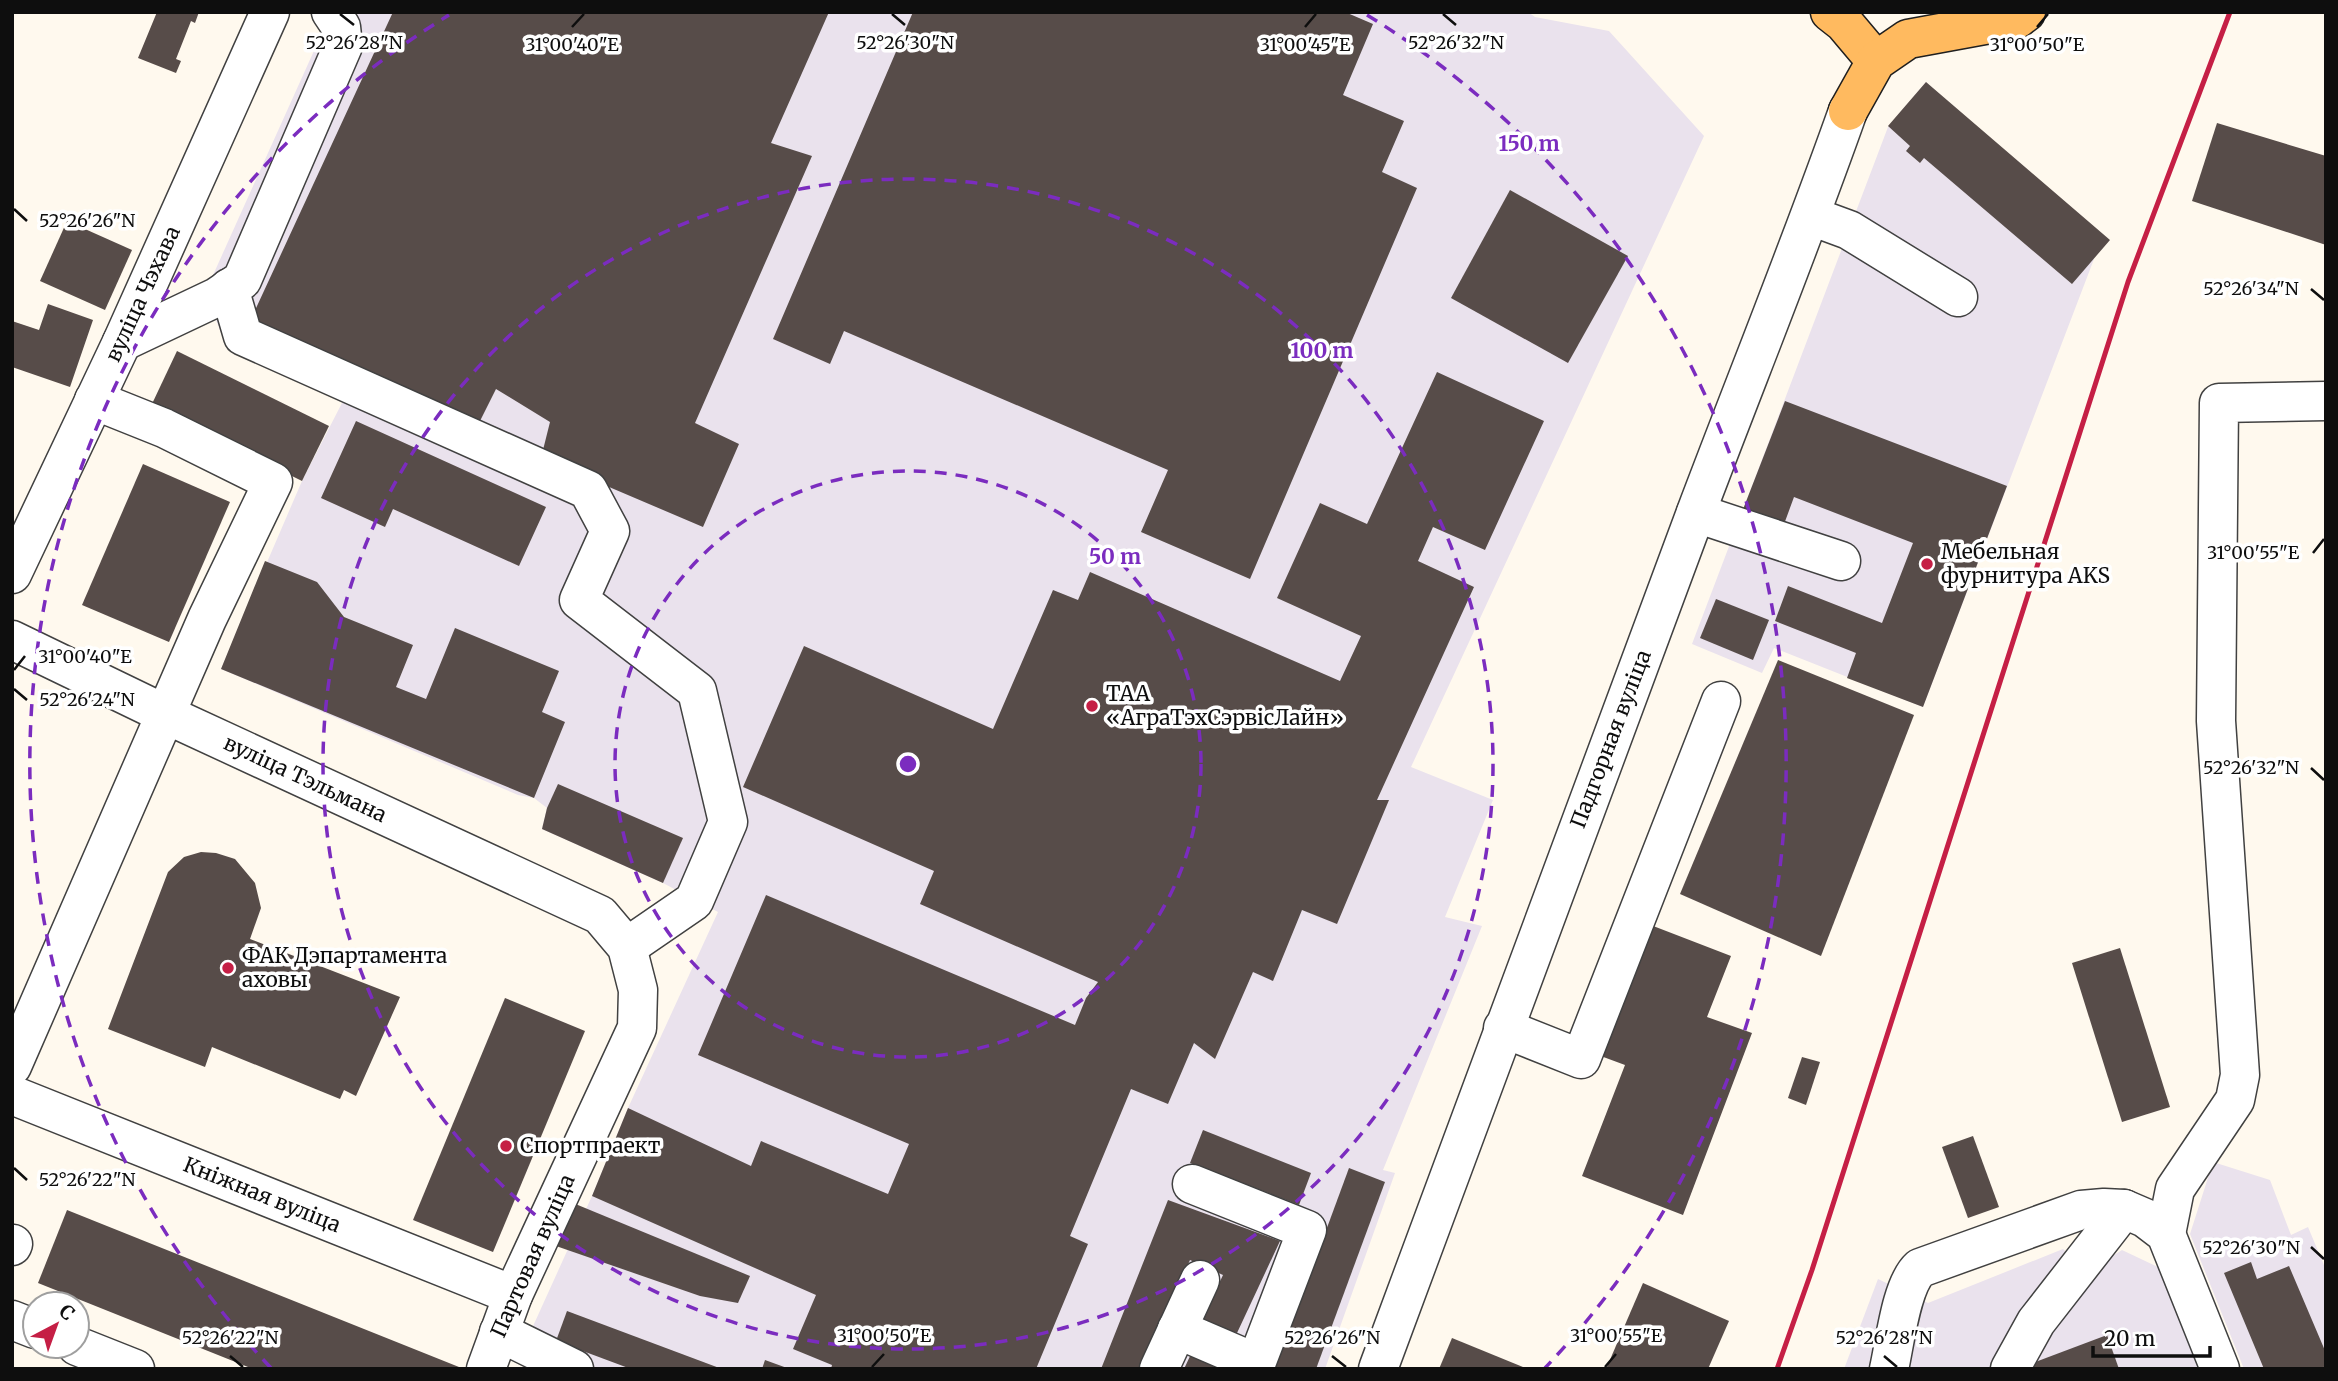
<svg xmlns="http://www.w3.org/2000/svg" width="2338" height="1381" viewBox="0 0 2338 1381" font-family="Merriweather,serif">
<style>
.industrial{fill:#eae2ed}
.building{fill:#574c49}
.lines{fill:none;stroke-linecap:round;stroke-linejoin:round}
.minor-casing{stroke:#414141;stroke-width:41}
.major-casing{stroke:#1f1f1f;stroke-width:41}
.minor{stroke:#fff;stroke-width:38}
.major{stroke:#ffba5f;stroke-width:38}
.rail{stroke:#c51f45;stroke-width:5}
.ticks{fill:none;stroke:#0e0e0e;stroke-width:2.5}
.ring{fill:none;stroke:#7b2cbf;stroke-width:3.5;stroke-dasharray:12 9}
.poi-dot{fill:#c51f45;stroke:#fff;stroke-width:2.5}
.labels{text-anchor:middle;stroke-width:7;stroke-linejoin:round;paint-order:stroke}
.street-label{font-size:21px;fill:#0e0e0e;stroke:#fff}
.poi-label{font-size:21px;fill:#0e0e0e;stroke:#fff;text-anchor:start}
.ticks-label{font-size:18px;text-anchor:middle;fill:#0e0e0e;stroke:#fff;stroke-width:7;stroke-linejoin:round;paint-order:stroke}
.centre{fill:#7b2cbf;stroke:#fff;stroke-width:3.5}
.ring-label{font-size:21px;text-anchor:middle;font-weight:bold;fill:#7b2cbf;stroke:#fff;stroke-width:7;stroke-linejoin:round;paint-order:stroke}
</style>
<rect width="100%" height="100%" fill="#fff9ee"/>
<g class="industrial">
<path d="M357 12H1528L1535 17 1609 31 1704 136 1411 767 1493 800 1445 917 1482 926 1383 1170 1395 1173 1325 1369H532L529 1335 592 1196 628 1108 718 912 663 883 542 829 547 808 534 798 518 795 221 669 302 481 343 401 227 348 216 320 226 312 209 284 322 33 358 21Z"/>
<path d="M1926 82 2094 259 1923 707 1774 648 1762 673 1692 644 1888 127Z"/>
<path d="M2213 1162 2270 1180 2291 1235 2308 1227 2326 1270V1369H2244L2190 1234Z"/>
<path d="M2063 1249 2089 1271 2122 1250 2160 1268 2201 1369H1844L1878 1279 1928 1303Z"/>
</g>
<g class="building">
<path d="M157 12H199L195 23 191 21 176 59 181 61 176 73 138 58Z"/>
<path d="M393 12H829L771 143 812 156 695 423 739 444 703 527 541 458 550 422 496 389 478 425 251 319Z"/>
<path d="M913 12H1345L1373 24 1343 95 1404 121 1382 172 1417 188 1250 579 1141 532 1168 470 844 331 830 364 773 339Z"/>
<path d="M1926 82 2110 240 2072 284 1924 158 1920 163 1906 151 1910 146 1888 126Z"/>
<path d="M2217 123 2326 156V245L2192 201Z"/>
<path d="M1510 190 1628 256 1568 363 1451 298Z"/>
<path d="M67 221 132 250 105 310 40 281Z"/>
<path d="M48 304 93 320 70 387 12 367V321L39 330Z"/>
<path d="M177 351 329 426 302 481 151 406Z"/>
<path d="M1437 372 1544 421 1485 550 1433 527 1418 561 1474 587 1377 800H1389L1337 924 1302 910 1273 981 1253 972 1215 1059 1194 1043 1168 1104 1131 1089 1070 1236 1088 1244 1036 1369H831L832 1365 793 1349 816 1295 592 1196 628 1108 751 1166 761 1141 888 1194 909 1144 698 1055 766 895 1075 1025 1086 998 1098 982 920 904 934 871 743 787 804 646 993 729 1053 590 1078 600 1090 572 1340 681 1361 636 1277 598 1320 503 1367 524Z"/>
<path d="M1785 401 2007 486 1923 707 1847 678 1856 653 1775 621 1788 586 1882 623 1913 543 1794 497 1783 527 1742 512Z"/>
<path d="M356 421 546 507 519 566 393 509 385 527 321 498Z"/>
<path d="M143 464 230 502 169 642 82 605Z"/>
<path d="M265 561 317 582 344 617 413 645 396 687 426 699 455 628 559 671 542 712 565 722 534 798 221 669Z"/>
<path d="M1716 599 1769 620 1753 660 1700 638Z"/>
<path d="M1778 660 1914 715 1821 956 1680 894Z"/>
<path d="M558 784 683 838 663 883 542 829 547 808Z"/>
<path d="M201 852 216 853 235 859 255 883 261 908 250 939 400 997 356 1096 344 1090 340 1099 212 1047 205 1067 108 1029 168 872 184 857Z"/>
<path d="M1648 924 1731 956 1707 1017 1752 1033 1683 1215 1582 1176 1625 1065 1598 1055Z"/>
<path d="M2120 948 2170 1107 2122 1122 2072 963Z"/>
<path d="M505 998 585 1031 493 1252 413 1220Z"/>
<path d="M1802 1057 1820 1062 1806 1105 1788 1098Z"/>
<path d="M1203 1130 1311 1173 1299 1205 1190 1163Z"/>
<path d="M1973 1136 1999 1207 1968 1218 1942 1147Z"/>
<path d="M1349 1168 1385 1182 1316 1369H1275Z"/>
<path d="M1168 1200 1280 1241 1237 1333 1200 1324 1223 1275 1190 1260 1141 1369H1101Z"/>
<path d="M573 1203 750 1276 738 1303 700 1296 556 1246Z"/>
<path d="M67 1210 464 1369H253L38 1283Z"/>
<path d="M2251 1262 2257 1279 2289 1266 2326 1353V1366L2319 1369H2264L2224 1273Z"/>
<path d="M1643 1283 1729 1321 1708 1369H1606Z"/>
<path d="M567 1311 722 1369H631L556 1341Z"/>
<path d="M2107 1335 2119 1369H2032L2030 1364Z"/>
<path d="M1452 1338 1528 1369H1439Z"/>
<path d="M1191 1354 1218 1369H1184Z"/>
<path d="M765 1360 787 1368V1369H762Z"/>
</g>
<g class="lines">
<g class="minor-casing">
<g id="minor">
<path d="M1811 216 1849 230 1958 297"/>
<path d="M229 288 243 336 588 490 610 531 579 600 697 691 728 822 694 901 627 947"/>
<path d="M122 342 217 297 242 280 343 46 341 27 331 12"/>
<path d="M1696 513 1841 561"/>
<path d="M12 574 122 342 270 12"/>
<path d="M12 640 165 714 600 915 627 947 638 990 637 1028 513 1295 486 1369"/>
<path d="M1503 1028 1581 1059 1721 701"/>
<path d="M12 1066 207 619 273 482 164 428 94 400"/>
<path d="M12 1095 513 1295"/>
<path d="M1192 1184 1307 1230 1254 1369"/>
<path d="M2166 1234 2175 1189 2235 1100 2240 1075 2216 721 2219 403 2326 401"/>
<path d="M12 1246 13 1244"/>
<path d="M12 1320 35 1329"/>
<path d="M1177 1329 1256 1363"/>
<path d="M499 1332 574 1369"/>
<path d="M77 1346 135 1369"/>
<path d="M1159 1369 1200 1280"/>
<path d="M1378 1369C1483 1084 1588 799 1695 515 1746 380 1800 247 1848 111"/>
<path d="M1889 1369C1895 1343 1901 1285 1920 1268L2081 1210 2104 1208 2124 1209 2145 1218 2166 1234 2220 1369"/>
<path d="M2010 1369 2036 1322 2124 1209"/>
</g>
</g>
<g class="major-casing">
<g id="major">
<path d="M1830 12 1844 23 1876 61"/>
<path d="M1848 111 1876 61 1908 39 2017 19 2026 12"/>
</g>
</g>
<use href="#minor" class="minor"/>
<use href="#major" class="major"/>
<path class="rail" d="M1777 1369 1812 1270 2128 282 2230 12"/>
</g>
<path class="ticks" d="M340 14 354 25M892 14 905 25M1443 14 1456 25M572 27 584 14M1305 27 1316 14M2037 27 2048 14M14 209 27 221M2311 289 2324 300M2313 553 2324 539M14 670 25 656M14 689 27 700M2311 768 2324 780M14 1168 27 1180M2311 1247 2324 1259M230 1356 243 1367M1332 1356 1346 1367M1884 1356 1897 1367M872 1367 884 1354M1605 1367 1616 1354"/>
<g class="ring">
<circle cx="908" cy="764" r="293"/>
<circle cx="908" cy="764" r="585"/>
<path d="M271 1368A878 878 0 0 1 449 15M1367 15A878 878 0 0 1 1545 1368"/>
</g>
<g class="poi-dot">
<circle cx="1927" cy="564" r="7"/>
<circle cx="1092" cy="706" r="7"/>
<circle cx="228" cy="968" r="7"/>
<circle cx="506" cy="1146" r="7"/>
</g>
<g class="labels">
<g class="street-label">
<text transform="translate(143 294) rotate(-65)" y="7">вуліца Чэхава</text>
<text transform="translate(1611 739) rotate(-69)" y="7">Падгорная вуліца</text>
<text transform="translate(305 779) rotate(25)" y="7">вуліца Тэльмана</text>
<text transform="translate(262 1195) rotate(22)" y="7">Кніжная вуліца</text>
<text transform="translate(533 1256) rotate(-66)" y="7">Партовая вуліца</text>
</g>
<g class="poi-label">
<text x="1941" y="559">Мебельная<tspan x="1941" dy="24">фурнитура AKS</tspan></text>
<text x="1106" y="701">ТАА<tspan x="1106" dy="24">«АграТэхСэрвісЛайн»</tspan></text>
<text x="242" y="963">ФАК Дэпартамента<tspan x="242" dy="24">аховы</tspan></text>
<text x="520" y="1153">Спортпраект</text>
</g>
</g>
<g class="ticks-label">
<text x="354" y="49">52°26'28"N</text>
<text x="905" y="49">52°26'30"N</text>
<text x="1456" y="49">52°26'32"N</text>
<text x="572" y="51">31°00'40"E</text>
<text x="1305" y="51">31°00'45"E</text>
<text x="2037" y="51">31°00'50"E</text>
<text x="87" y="227">52°26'26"N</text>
<text x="2251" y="295">52°26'34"N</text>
<text x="2253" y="559">31°00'55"E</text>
<text x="85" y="663">31°00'40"E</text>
<text x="87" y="706">52°26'24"N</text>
<text x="2251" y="774">52°26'32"N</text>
<text x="87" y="1186">52°26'22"N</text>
<text x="2251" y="1254">52°26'30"N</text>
<text x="884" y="1342">31°00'50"E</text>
<text x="1616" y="1342">31°00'55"E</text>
<text x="230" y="1344">52°26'22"N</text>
<text x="1332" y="1344">52°26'26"N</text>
<text x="1884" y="1344">52°26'28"N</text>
</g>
<circle cx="908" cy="764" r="10" class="centre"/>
<g class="ring-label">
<text x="1529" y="151">150 m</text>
<text x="1322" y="358">100 m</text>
<text x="1115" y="564">50 m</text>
</g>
<rect width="2338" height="1381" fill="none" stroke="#0e0e0e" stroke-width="28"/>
<g transform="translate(56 1325) rotate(41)"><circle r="33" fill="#ffffff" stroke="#9f9f9f" stroke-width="2"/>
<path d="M0-5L12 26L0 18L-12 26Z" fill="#c51f45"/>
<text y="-10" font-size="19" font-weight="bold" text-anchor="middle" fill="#0e0e0e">С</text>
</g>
<path d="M2093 1346v10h117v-10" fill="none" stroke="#0e0e0e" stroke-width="3.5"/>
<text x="2104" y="1346" font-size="21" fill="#0e0e0e" stroke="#ffffff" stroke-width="5" paint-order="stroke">20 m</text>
</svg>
